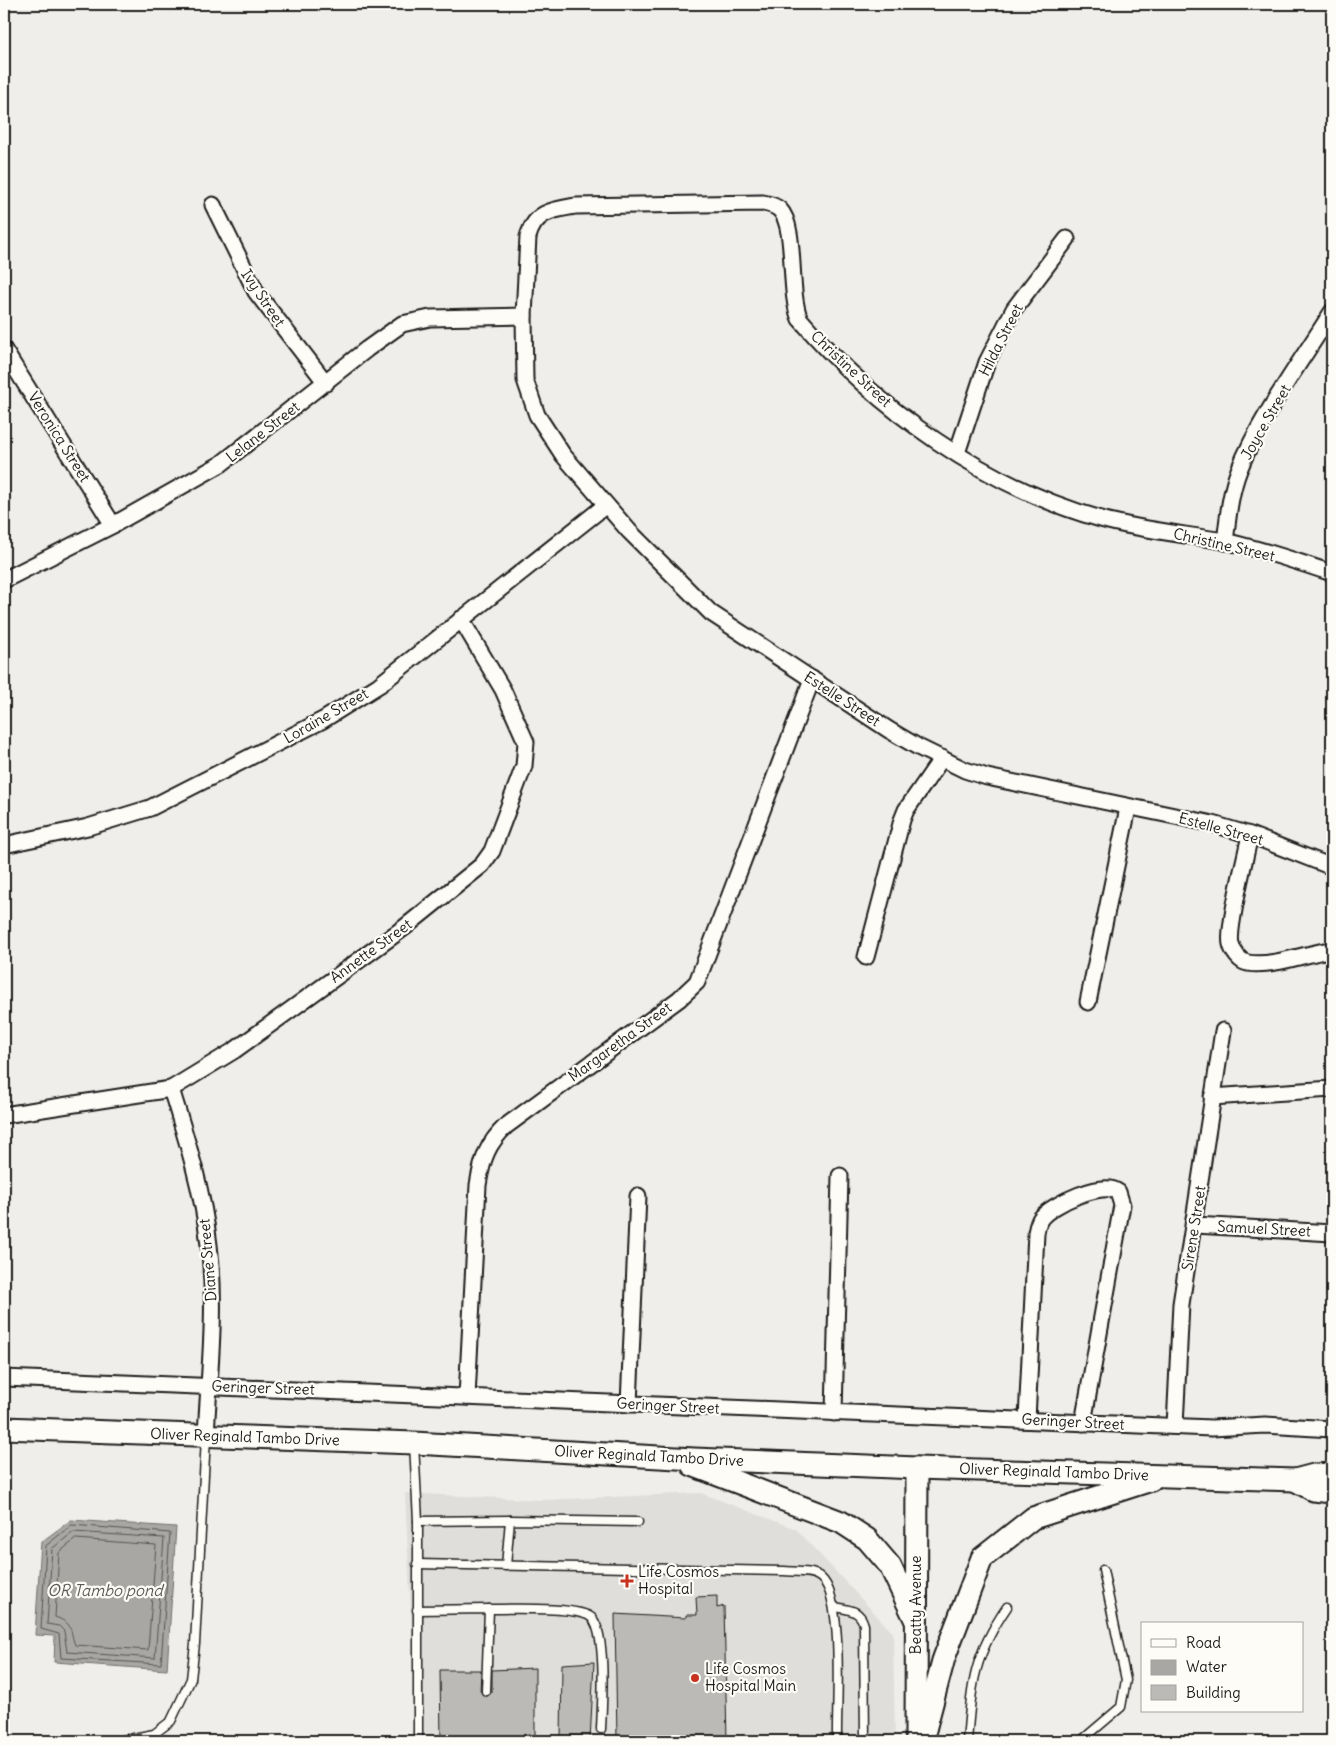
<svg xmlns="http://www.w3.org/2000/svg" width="1336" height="1745" viewBox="0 0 1336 1745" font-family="Delius,sans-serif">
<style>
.built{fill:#e0deda}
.water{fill:#a8a7a3;stroke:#706f6d}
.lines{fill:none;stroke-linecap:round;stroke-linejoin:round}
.shore{stroke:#545452;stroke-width:1}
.building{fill:#bbbab6;stroke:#1c1c1c}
.lane-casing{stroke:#1c1c1c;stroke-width:11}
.street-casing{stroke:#1c1c1c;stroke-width:19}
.secondary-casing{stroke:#1c1c1c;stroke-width:25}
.lane{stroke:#fdfcf7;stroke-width:8}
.street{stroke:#fdfcf7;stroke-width:15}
.secondary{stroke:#fdfcf7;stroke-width:21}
.poi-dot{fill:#c8321e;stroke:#fdfcf7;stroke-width:2}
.labels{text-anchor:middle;stroke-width:4.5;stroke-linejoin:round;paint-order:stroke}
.street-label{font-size:15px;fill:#1c1c1c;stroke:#fdfcf7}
.poi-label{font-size:15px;fill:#1c1c1c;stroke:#fdfcf7;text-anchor:start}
.water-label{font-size:16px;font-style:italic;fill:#5b5b59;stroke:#fdfcf7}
</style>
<rect width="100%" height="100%" fill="#f0eeea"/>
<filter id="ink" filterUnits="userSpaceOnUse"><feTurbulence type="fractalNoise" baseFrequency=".02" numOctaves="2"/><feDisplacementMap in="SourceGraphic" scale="10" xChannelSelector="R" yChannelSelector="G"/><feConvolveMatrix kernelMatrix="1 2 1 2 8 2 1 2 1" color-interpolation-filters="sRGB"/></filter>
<g filter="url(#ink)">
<path class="built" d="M405 1493 543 1500 701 1493 796 1529 893 1633 895 1741H417Z"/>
<path class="water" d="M71 1520 176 1527 167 1670 54 1662 55 1636 35 1635 41 1542Z"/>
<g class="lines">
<g class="shore">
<path d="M72 1525 170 1533 161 1664 61 1658 59 1634 41 1629 46 1546Z"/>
<path d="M74 1532 164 1538 155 1658 67 1652 64 1631 59 1626 47 1624 52 1549Z"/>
<path d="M76 1539 156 1545 148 1650 75 1645C69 1630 75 1624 55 1617L59 1553Z"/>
</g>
</g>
<g class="building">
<path d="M717 1596V1608L724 1606 727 1741H617L615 1614 686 1618V1615H697L696 1597Z"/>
<path d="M594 1662 590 1741H561L562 1664Z"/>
<path d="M535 1668V1741H441L440 1670H481L480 1691 486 1697 492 1692V1670Z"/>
</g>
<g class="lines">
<g class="lane-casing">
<g id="lane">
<path d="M414 1443 418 1521V1741"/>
<path d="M418 1521 510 1520"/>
<path d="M417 1564 784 1571C795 1572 813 1570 821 1578 845 1598 836 1708 837 1741"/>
<path d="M506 1566 510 1520 638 1522"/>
<path d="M835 1607C850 1610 860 1610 864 1625L865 1741"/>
<path d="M489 1609C508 1609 581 1606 592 1618 607 1635 602 1705 601 1729"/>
<path d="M417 1610 489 1609 486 1691"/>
<path d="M118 1741 154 1734 171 1721 191 1679 195 1644 206 1437"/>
<path d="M967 1741C972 1683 973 1657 1007 1607"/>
<path d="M1081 1741 1121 1707 1126 1680 1103 1570"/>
</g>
</g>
<g class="street-casing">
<g id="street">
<path d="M213 205 256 292 326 383"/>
<path d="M4 350 113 525"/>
<path d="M957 453 987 362 1014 309 1067 239"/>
<path d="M1225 542C1228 518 1230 493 1239 470 1259 419 1302 360 1332 312"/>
<path d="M1332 573C1297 562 1260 548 1223 541 1183 534 1141 530 1101 519 988 488 875 408 800 319 788 293 797 227 780 210 776 206 769 204 763 203L575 206C551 210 535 212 528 237L524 316 525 380 537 415 563 455 629 531 711 613 889 730 918 747 965 770 987 777 1213 824 1250 835 1332 867"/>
<path d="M4 580 113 525 221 464 367 349 402 324 430 318 524 316"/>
<path d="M1250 835C1246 855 1227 929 1231 944 1233 952 1240 962 1248 963 1270 967 1303 955 1324 951"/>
<path d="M4 845 88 827 150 808 323 720 379 685 606 505"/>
<path d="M866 957 902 820 906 810 942 758"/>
<path d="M1088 1002 1128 808"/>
<path d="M171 1089C187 1140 203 1192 209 1245 217 1308 209 1373 206 1436"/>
<path d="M1212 1097 1332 1089"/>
<path d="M4 1115 171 1089 235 1050 405 927 482 865 492 851 524 766 526 742 503 690 461 619"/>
<path d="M1195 1225 1332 1233"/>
<path d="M4 1378 1212 1428 1265 1425 1332 1429"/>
<path d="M467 1397 478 1185C482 1160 487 1144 506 1126L679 999 697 982 812 679"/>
<path d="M629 1404 638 1196"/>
<path d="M834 1413 840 1176"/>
<path d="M1027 1420 1036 1233C1037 1228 1038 1222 1041 1218 1052 1204 1104 1180 1118 1192L1122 1205 1083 1423"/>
<path d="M1175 1426 1181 1304 1223 1031"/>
</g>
</g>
<g class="secondary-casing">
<g id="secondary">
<path d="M4 1428 414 1443 694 1459 917 1468 1295 1480 1314 1475 1332 1474"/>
<path d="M692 1465 841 1522 867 1539 890 1566 916 1621"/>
<path d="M1295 1480 1313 1490 1332 1492"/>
<path d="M916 1734 917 1468"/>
<path d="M922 1741 944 1658 982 1558 1033 1518 1151 1480"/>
</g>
</g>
<use href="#lane" class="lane"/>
<use href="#street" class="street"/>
<use href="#secondary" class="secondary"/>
</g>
</g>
<g class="poi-dot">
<path d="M624.5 1573.5h5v5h5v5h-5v5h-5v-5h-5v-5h5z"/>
<circle cx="695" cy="1678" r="5"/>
</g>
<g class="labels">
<g class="street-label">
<text transform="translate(263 298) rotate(56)" y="5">Ivy Street</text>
<text transform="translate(1001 340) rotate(-63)" y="5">Hilda Street</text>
<text transform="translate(851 369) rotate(43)" y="5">Christine Street</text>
<text transform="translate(1266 422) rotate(-60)" y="5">Joyce Street</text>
<text transform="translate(263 432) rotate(-38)" y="5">Lelane Street</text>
<text transform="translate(59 437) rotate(58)" y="5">Veronica Street</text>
<text transform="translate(1224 545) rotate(13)" y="5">Christine Street</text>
<text transform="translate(842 699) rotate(33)" y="5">Estelle Street</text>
<text transform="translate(326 716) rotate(-30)" y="5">Loraine Street</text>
<text transform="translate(1221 829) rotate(15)" y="5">Estelle Street</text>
<text transform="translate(371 951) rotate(-36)" y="5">Annette Street</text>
<text transform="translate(620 1042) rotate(-36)" y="5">Margaretha Street</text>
<text transform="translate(1194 1228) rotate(-81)" y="5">Sirene Street</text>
<text transform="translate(1264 1229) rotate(3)" y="5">Samuel Street</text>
<text transform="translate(208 1260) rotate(-95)" y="5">Diane Street</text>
<text transform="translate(263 1388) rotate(2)" y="5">Geringer Street</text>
<text transform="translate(668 1406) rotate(3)" y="5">Geringer Street</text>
<text transform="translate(1073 1422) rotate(3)" y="5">Geringer Street</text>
<text transform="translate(245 1437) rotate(2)" y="5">Oliver Reginald Tambo Drive</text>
<text transform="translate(649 1456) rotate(3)" y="5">Oliver Reginald Tambo Drive</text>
<text transform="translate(1054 1472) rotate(2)" y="5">Oliver Reginald Tambo Drive</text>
<text transform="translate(916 1605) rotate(-90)" y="5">Beatty Avenue</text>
</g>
<g class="poi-label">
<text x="638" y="1577">Life Cosmos<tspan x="638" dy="17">Hospital</tspan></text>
<text x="705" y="1674">Life Cosmos<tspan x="705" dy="17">Hospital Main</tspan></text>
</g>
<g class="water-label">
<text x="105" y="1596">OR Tambo pond</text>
</g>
</g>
<rect width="1336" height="1745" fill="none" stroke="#fdfcf7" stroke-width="20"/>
<rect x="10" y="10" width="1316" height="1725" fill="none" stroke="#1c1c1c" stroke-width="2" filter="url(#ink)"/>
<rect x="1141" y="1622" width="162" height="90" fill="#fdfcf7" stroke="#a3a29f"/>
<rect x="1151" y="1639" width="25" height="8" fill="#fdfcf7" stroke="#a3a29f"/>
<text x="1186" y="1648" font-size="15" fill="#1c1c1c">Road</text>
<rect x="1151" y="1660" width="25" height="15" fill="#a8a7a3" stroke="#a3a29f"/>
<text x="1186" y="1672" font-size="15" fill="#1c1c1c">Water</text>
<rect x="1151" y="1685" width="25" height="15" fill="#bbbab6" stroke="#a3a29f"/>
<text x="1186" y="1698" font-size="15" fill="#1c1c1c">Building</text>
</svg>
